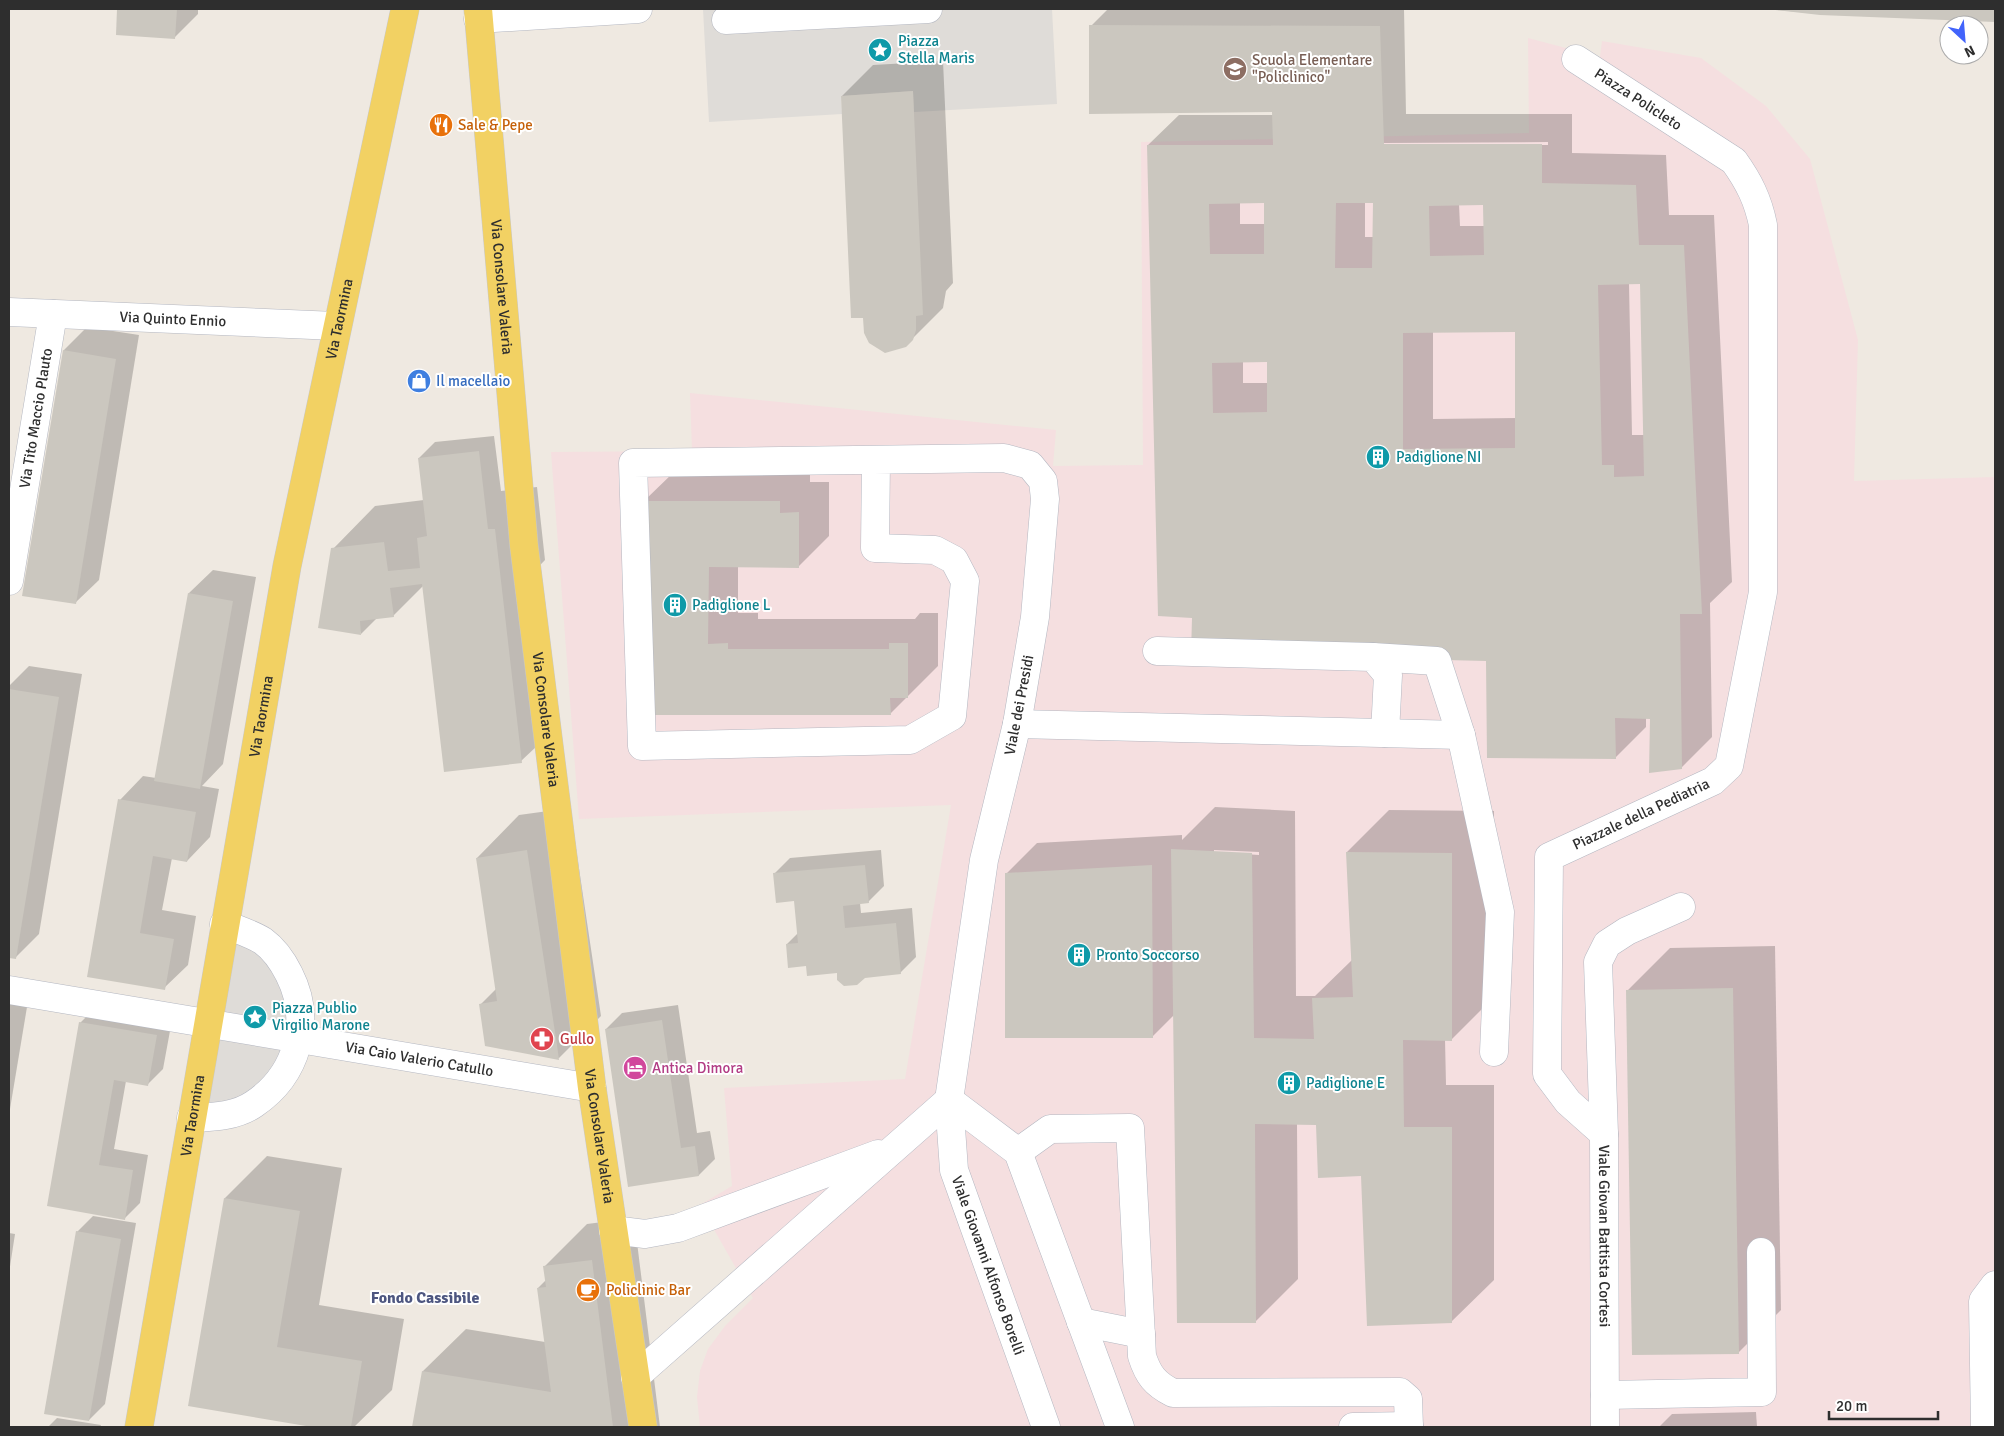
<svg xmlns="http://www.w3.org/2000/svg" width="2004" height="1436" viewBox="0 0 2004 1436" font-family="Signika,sans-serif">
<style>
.medical{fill:#f5dfe0}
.plaza{fill:#dfdcd8}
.shadow{fill:#0003;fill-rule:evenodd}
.building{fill:#cbc7bf;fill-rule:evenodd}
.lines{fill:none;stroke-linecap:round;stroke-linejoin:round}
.minor-casing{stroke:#b4b7c1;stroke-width:29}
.major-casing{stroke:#c9c9c9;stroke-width:29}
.minor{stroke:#fff;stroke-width:28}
.major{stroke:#f2d163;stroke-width:28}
.labels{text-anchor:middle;stroke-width:4;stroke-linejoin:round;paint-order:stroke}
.culture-label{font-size:15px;fill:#0d838f;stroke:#fff;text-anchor:start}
.education-label{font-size:15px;fill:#785e54;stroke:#fff;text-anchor:start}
.street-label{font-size:15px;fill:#2e2e2e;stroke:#fff}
.food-label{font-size:15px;fill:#c56008;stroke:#fff;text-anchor:start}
.shop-label{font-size:15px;fill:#366cbe;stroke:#fff;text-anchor:start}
.health-label{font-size:15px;fill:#be3a42;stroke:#fff;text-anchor:start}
.hotel-label{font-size:15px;fill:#b23c85;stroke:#fff;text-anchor:start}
.neighbourhood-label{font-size:16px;font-weight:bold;fill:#4d5680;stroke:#fff}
</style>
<rect width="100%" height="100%" fill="#efe9e1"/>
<path class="medical" d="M1528 38 1600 57 1602 41 1701 58 1766 106 1810 159 1858 340 1854 481 1995 477V1427H700L697 1397 700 1371 708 1349 725 1326 753 1298 700 1205 732 1186 724 1088 905 1079 951 805 579 819 551 452 692 451 690 393 1056 430 1053 466 1143 465 1141 142 1529 133Z"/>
<g class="plaza">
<path d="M703 9H1052L1057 104 914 112 913 91 841 96 842 114 709 122Z"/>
<path d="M224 924 296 988 273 1089 191 1118Z"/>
</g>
<g class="shadow">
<path d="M119 9H198V14L174 38 117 34Z"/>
<path d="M1108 9H1404L1406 114H1572V153L1666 155 1669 215H1714L1732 582 1710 603 1712 737 1681 768 1652 718H1646V727L1615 758 1487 660 1193 616 1148 145 1179 115H1273V111L1091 26ZM1548 142V145H1381L1383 143ZM1265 202V224H1240V203ZM1365 202H1374L1373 237H1365ZM1459 204H1484L1485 226H1460ZM1629 283H1642L1644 435H1632ZM1433 331H1517V418L1433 419ZM1243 361H1268V383H1243Z"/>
<path d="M1766 9H1995V20L1820 14Z"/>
<path d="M943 61 953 283 946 291 943 308 905 346 886 352 842 96 873 65Z"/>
<path d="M87 327 139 335 99 580 75 603 64 350Z"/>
<path d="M494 436 501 491 537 487 545 560 519 587 537 746 521 761 424 585 393 616 377 618 361 634 333 549 375 506 424 500 419 458 435 442Z"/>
<path d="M675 471H810V482H829V536L799 566H738V613H758V619H915L920 613H938V666L890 714 643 713 644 501Z"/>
<path d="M213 570 256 577 223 764 202 786 219 789 210 837 187 861 172 858 162 910 196 916 188 965 164 988 88 976 120 800 143 776 156 778 189 593Z"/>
<path d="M29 666 82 674 39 934 16 957 9 956V686Z"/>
<path d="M1215 807 1295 811 1296 996H1315L1352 960 1347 852 1389 810 1494 811V997L1452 1039H1445L1446 1085H1494V1280L1451 1322 1362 1175 1317 1124H1297L1298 1279 1256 1321 1174 1015 1153 1036 1006 874 1037 843 1182 835V840ZM1214 850 1259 852V855L1214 852Z"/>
<path d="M570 808 601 1016 559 1058 486 1045 480 1005 497 988 477 858 519 815Z"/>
<path d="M881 850 884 886 868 902 860 903 861 913 912 908 916 957 900 973 864 977 808 964 787 944 798 933 795 900 774 874 790 858Z"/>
<path d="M1775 946 1781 1310 1738 1353 1628 990 1670 948Z"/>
<path d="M9 985 30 989 9 1115Z"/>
<path d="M678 1005 697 1133 710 1131 715 1159 699 1175 629 1186 606 1029 622 1013Z"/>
<path d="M96 1007 172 1020 163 1069 147 1085 126 1081 114 1149 148 1155 140 1203 124 1219 48 1205 80 1023Z"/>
<path d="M267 1156 342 1168 319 1305 404 1319 392 1390 354 1427H320L189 1405 225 1198Z"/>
<path d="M93 1216 136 1223 105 1404 89 1420 77 1232Z"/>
<path d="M634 1218 660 1427H413L423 1371 466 1329 545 1342 538 1288 546 1280 544 1267 587 1224Z"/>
<path d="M9 1233 15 1234 9 1273Z"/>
<path d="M1756 1412 1757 1427H1659L1672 1414Z"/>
<path d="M57 1418 101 1425 100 1427H48Z"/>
</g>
<g class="building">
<path d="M117 9H177L175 39 116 35Z"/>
<path d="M1766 9H1995V22L1820 15Z"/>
<path d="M1089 25 1380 26 1384 144H1542V183L1636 185 1639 245H1684L1702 614H1680L1682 769 1649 773 1650 719 1615 718 1616 759 1487 758 1486 661 1191 654 1192 618 1158 616 1147 145H1273L1272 112 1089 114ZM1264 203V254H1210L1209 204ZM1336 203H1373L1372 268H1335ZM1483 205 1484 255 1430 256 1429 206ZM1640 284 1644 476 1614 477V465H1602L1598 285ZM1515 332V448L1403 449V333ZM1267 362V412L1213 413 1212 363Z"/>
<path d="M913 91 923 315 916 316V330L913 340 906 347 885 353 869 343 864 333 863 318H851L841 96Z"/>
<path d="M63 350 116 359 76 604 22 596Z"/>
<path d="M479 451 488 529H495L522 763 444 772 422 584 390 588 394 617 360 621 361 635 318 628 331 548 384 542 388 571 420 568 417 538 427 536 418 458Z"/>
<path d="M643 501H780V513L799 512V568L709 567 708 644 728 643V649H889V643H908V698H890L891 715H642Z"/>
<path d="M188 593 233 601 200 789 154 781Z"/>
<path d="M9 689 59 697 16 959 9 958Z"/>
<path d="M118 799 196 812 187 862 153 856 140 933 174 939 165 990 87 977Z"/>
<path d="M1171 849 1252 853 1254 1038 1314 1039 1312 998 1353 997 1346 852 1452 853V1041L1403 1040 1404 1127H1452V1323L1367 1326 1361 1176 1318 1178 1316 1125 1255 1124 1256 1323H1177Z"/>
<path d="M527 850 557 1045 559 1060 485 1046 479 1004 497 1001 476 858Z"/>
<path d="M865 865 869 903 843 906 845 928 896 923 901 974 865 978 857 985 844 986 837 980V973L807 976 806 966 788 968 786 944 798 943 794 901 776 903 773 873Z"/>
<path d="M1152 865 1153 1038H1005V873Z"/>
<path d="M1733 988 1739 1354 1632 1355 1626 990Z"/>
<path d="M662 1020 681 1148 695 1146 699 1176 628 1187 605 1029Z"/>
<path d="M79 1022 157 1035 148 1086 114 1080 99 1165 133 1170 125 1220 47 1206Z"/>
<path d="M224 1198 300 1211 277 1347 362 1361 351 1427H312L188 1406Z"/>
<path d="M76 1231 121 1239 89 1421 44 1414Z"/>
<path d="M592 1260 613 1427H412L422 1371 551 1392 537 1288 546 1287 543 1266Z"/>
</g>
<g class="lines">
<g class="minor-casing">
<g id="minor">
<path d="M478 19 638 9"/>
<path d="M726 20 928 9"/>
<path id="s1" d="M1576 59 1734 161C1749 182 1758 200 1763 225V592L1729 766 1713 781 1549 857 1547 1074 1568 1102 1604 1134 1605 1427"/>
<path id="s2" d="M9 312 336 326"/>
<path id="s3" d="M876 460 875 548 935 550 954 560 965 581 952 716 910 740 642 746 633 463 1004 458 1030 465 1043 481 1045 499 1035 617 1017 724 984 860 949 1100 954 1170 1046 1427"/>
<path id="s4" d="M9 581 53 314"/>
<path d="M1157 651 1373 657 1388 675 1385 733"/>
<path d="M1373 657 1437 661 1461 735"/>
<path d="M1017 724 1461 735 1500 912 1494 1052"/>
<path id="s5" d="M9 990 592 1088"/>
<path d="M949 1100 1018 1152 1120 1427"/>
<path d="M191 1118C212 1117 235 1117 254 1104 297 1075 313 1021 289 974 283 962 274 949 263 941 252 934 236 929 224 924"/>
<path d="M1604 1134 1598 962 1607 944 1627 931 1681 907"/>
<path d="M1018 1152 1050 1129 1130 1128 1142 1356C1148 1375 1155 1384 1173 1393L1400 1392 1408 1399 1409 1427"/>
<path d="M613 1230 645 1234 678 1228 878 1154"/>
<path d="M1081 1322 1141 1334"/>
<path d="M635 1377 949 1100"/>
<path d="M1605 1395 1762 1392 1761 1252"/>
<path d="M1353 1427 1409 1426"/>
<path d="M1985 1427 1983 1301 1995 1285"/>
</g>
</g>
<g class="major-casing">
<g id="major">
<path id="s6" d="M478 9 524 546 592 1088 643 1427"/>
<path id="s7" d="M139 1427 287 566 405 9"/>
</g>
</g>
<use href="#minor" class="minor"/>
<use href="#major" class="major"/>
</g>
<defs>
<g id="sight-disc" transform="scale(1.25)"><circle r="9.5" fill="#0f9aa8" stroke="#fff"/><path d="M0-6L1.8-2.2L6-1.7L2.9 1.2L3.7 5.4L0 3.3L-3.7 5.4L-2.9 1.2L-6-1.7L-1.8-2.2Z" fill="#fff"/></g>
<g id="school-disc" transform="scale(1.25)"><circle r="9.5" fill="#8d6e63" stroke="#fff"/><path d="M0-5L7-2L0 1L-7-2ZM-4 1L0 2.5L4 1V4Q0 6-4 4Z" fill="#fff"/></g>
<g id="restaurant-disc" transform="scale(1.25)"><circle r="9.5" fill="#e8710a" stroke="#fff"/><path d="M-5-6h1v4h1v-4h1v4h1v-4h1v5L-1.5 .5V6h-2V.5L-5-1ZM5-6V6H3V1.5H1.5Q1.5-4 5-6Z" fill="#fff"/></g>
<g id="shop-disc" transform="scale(1.25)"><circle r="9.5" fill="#3f7fe0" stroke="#fff"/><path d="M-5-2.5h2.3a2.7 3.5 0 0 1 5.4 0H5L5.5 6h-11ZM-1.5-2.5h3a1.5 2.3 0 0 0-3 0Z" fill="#fff"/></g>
<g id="building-disc" transform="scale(1.25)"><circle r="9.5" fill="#0f9aa8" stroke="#fff"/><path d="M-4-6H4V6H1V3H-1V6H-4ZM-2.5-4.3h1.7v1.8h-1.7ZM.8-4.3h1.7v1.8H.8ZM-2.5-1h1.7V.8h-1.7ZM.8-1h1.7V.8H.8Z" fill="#fff"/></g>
<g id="pharmacy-disc" transform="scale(1.25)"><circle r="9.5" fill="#e0444e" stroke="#fff"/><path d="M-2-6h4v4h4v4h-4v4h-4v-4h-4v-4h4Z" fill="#fff"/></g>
<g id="hotel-disc" transform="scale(1.25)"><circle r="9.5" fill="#d1479c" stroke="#fff"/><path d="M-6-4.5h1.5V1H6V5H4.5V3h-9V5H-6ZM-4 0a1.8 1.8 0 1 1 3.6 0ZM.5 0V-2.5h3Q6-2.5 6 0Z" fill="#fff"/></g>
<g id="cafe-disc" transform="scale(1.25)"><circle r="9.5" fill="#e8710a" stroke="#fff"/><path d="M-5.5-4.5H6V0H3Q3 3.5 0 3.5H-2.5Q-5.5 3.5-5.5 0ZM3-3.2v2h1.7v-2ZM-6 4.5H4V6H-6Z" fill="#fff"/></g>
</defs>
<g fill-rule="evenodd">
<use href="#sight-disc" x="880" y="50"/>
<use href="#school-disc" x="1235" y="69"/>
<use href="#restaurant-disc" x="441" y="125"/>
<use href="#shop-disc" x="419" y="381"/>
<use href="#building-disc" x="1378" y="457"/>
<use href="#building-disc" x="675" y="605"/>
<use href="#building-disc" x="1079" y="955"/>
<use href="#sight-disc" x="255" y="1017"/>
<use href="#pharmacy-disc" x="542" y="1039"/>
<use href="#hotel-disc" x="635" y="1068"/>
<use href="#building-disc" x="1289" y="1083"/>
<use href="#cafe-disc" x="588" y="1290"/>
</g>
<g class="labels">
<g class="culture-label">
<text x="898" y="46">Piazza<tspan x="898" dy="17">Stella Maris</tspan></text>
<text x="1396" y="462">Padiglione NI</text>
<text x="692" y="610">Padiglione L</text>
<text x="1096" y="960">Pronto Soccorso</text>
<text x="272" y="1013">Piazza Publio<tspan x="272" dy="17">Virgilio Marone</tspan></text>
<text x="1306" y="1088">Padiglione E</text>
</g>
<g class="education-label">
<text x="1252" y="65">Scuola Elementare<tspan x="1252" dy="17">"Policlinico"</tspan></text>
</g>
<g class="street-label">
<text dy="5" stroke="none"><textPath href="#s1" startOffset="74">Piazza Policleto</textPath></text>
<text dy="5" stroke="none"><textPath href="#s6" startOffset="279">Via Consolare Valeria</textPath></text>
<text dy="5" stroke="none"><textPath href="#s7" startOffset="1126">Via Taormina</textPath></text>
<text dy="5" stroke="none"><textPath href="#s2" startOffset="164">Via Quinto Ennio</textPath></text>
<text dy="5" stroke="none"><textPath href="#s4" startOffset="165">Via Tito Maccio Plauto</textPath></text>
<text transform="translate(1019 705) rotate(-79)" y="5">Viale dei Presidi</text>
<text dy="5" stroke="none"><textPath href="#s7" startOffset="721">Via Taormina</textPath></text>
<text dy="5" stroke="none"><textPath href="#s6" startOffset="714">Via Consolare Valeria</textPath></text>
<text transform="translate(1641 814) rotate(-25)" y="5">Piazzale della Pediatria</text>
<text dy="5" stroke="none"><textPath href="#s5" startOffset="416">Via Caio Valerio Catullo</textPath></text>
<text dy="5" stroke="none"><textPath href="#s7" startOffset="316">Via Taormina</textPath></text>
<text dy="5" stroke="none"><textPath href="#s6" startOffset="1134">Via Consolare Valeria</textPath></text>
<text dy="5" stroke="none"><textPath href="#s1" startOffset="1408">Viale Giovan Battista Cortesi</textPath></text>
<text dy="5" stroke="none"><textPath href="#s3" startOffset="2146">Viale Giovanni Alfonso Borelli</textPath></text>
</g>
<g class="food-label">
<text x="458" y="130">Sale &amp; Pepe</text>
<text x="606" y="1295">Policlinic Bar</text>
</g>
<g class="shop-label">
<text x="436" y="386">Il macellaio</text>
</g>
<g class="health-label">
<text x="560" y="1044">Gullo</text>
</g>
<g class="hotel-label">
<text x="652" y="1073">Antica Dimora</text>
</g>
<g class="neighbourhood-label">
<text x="425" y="1303">Fondo Cassibile</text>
</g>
</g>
<rect width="2004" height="1436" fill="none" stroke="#2e2e2e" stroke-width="20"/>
<g transform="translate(1964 40) rotate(154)"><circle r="24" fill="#ffffff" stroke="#ababab"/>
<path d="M0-4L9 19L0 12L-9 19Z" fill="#4264fb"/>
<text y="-8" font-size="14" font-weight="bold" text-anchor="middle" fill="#2e2e2e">N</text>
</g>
<path d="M1829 1411v8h109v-8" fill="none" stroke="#2e2e2e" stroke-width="2.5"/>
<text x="1836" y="1411" font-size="15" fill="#2e2e2e" stroke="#ffffff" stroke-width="4" paint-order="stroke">20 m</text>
</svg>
